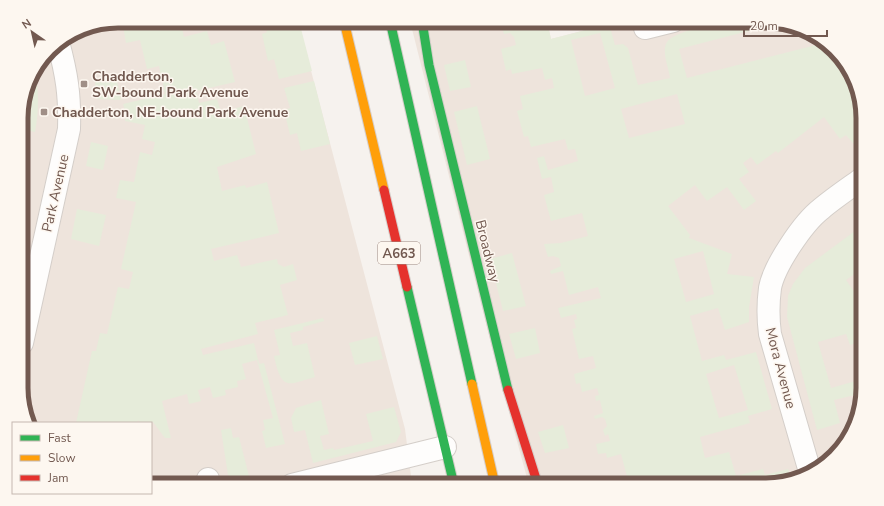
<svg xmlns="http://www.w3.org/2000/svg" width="884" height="506" viewBox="0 0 884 506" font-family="'Nunito Sans',sans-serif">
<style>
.residential{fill:#eee4dc}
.education{fill:#f2ecf3}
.green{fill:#e6ecda;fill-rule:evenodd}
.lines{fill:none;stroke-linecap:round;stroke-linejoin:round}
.street-casing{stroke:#d4cec9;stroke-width:24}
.fast-casing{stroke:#d6ceca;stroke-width:11}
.slow-casing{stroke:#d6ceca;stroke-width:11}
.jam-casing{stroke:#d6ceca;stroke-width:11}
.street{stroke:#fefdfc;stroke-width:22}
.fast{stroke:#30b455;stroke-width:9}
.slow{stroke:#ff9f0a;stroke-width:9}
.jam{stroke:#e5322d;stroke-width:9}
.poi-dot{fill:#a08f87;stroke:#fdf7f0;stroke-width:1.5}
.labels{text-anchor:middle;stroke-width:3;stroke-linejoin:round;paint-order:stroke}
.shield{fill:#fdf7f0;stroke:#9c8880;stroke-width:1}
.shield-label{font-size:13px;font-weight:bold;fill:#725950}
.poi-label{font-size:14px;font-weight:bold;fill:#725950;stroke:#fdf7f0;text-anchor:start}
.street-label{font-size:14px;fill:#725950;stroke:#fdf7f0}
.rim{fill:none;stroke:#725950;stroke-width:5}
</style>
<rect width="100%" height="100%" fill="#f6f2ee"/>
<g class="residential">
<path d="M118 21H298L405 429 411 476 374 485H151V423H30L22 400V106L31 75 54 45 81 28Z"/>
<path d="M410 21H547L551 39 620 21H766L814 34 847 64 863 111V394L850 436 820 469 772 485H529L502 387Z"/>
</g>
<path class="education" d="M411 476 413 485H374Z"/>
<g class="green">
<path d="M143 21H193L181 24 184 37 207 31 211 45 224 41 235 82 196 91 199 103 217 99 221 112 244 106 256 154 217 167 222 191 245 185 246 188 267 182 279 233 211 249 214 261 237 255 241 267 277 259 278 264 284 267 293 264 297 280 280 285 288 315 255 323 258 334 201 349 203 355 254 343 259 364 264 363 285 444 266 448 262 431 265 430 263 420 273 418 257 360 242 364 246 379 237 381 238 387 225 390 226 395 213 398 210 387 198 390 201 401 189 404 187 394 162 401 171 438H165L153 422 140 423 138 420 137 423H76L92 351H96L100 333 107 334 118 287 129 289 133 272 121 269 136 202 116 198 120 180 134 182 140 152 152 155 155 142 142 139 145 125 125 121 126 113 123 104 165 94 159 66 147 69 140 40 126 43 123 26Z"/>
<path d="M264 21H299L312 71 279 79 274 59 268 61 262 34 267 32Z"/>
<path d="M500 21H547L551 39 609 24 615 45 623 44 628 48 638 85 670 78C669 68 661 51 667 42 673 32 718 22 730 21 745 20 761 20 776 24L679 49 687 78 824 43 847 64 863 111V155L846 135 840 139 824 117 778 153 776 151 757 165 751 157 743 163 749 172 739 179 756 201 744 210 727 187 707 201 695 185 668 206 690 235 689 238 732 254 727 274 754 277 749 307V322L725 330 718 308 690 316 702 361 724 355 726 360 756 352 772 409 748 416 750 423 700 437 705 458 729 452 736 476 763 469 765 475 788 469 791 478 772 485H626L629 484 621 454 607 458 606 453 598 454 596 444 610 441 608 434 605 436 603 430 607 426 605 419 602 417 595 419 594 416 603 413 600 400 596 401 595 396 599 395 597 388 582 392 580 383 576 384 574 374 596 368 593 356 579 359 572 329 576 328 574 320 577 319 576 314 561 318 558 308 601 298 598 287 569 295 563 271 551 274 550 271 561 266 559 258 553 256 548 257 544 244 561 243 588 236 582 213 551 221 544 195 554 192 551 177 542 179 537 158 544 156 548 170 578 161 575 149 568 150 565 139 531 147 528 136 524 137 517 111 523 109 520 96 554 88 552 78 545 80 542 68 512 74 511 69 506 71 501 49 516 45 514 37 510 33 504 34ZM600 33 615 88 585 96 571 40ZM677 94 685 124 629 138 621 109ZM703 251 714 294 686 302 674 259ZM734 365 748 410 719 418 706 374Z"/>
<path d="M465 60 471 87 450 91 444 65Z"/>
<path d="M35 70C39 92 39 110 35 132L22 129C22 110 23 86 35 70Z"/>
<path d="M116 76 121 100 96 99 95 81Z"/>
<path d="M314 81 330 144 301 151 297 133 290 135 284 110 290 108 284 88Z"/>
<path d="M477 106 490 159 467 165 454 112Z"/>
<path d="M91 142 108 146 103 170 86 166Z"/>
<path d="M22 167 27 169 22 194Z"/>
<path d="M77 209 106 215 99 246 71 239Z"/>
<path d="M863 225V268L846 280 863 304V353L859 342 850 345 846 334 818 342 831 388 859 380 853 356 863 353V393L834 400 840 423 817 430 787 317 788 296 793 284 805 268Z"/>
<path d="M512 253 526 306 503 311 490 259Z"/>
<path d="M323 318 324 321 303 327V330L290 333 293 346 307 343 315 377C289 384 282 393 274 356L280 355 274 330Z"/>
<path d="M535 328 540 353 516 359 509 334Z"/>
<path d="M377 336 383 359 355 365 349 343Z"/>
<path d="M321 400 329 434 320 436 324 450 333 448 334 450 373 441 366 414 394 407 401 432 396 442 313 463 305 430 294 432 291 418 296 408Z"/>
<path d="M563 425 569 448 545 453 538 432Z"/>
<path d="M231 428 233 438 239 437 250 480 237 483 228 475 221 430Z"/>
<path d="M168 478 169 482 151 485 154 479Z"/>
</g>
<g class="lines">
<g class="street-casing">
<g id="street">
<path d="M645 28 673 21"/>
<path d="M22 343 69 129C70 96 67 75 58 42"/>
<path d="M810 472 770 334C768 319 768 303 770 288 774 266 803 223 821 209 834 198 849 188 863 178"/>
<path d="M208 479 209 485"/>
<path d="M292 485 445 447"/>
</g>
</g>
<g class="fast-casing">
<g id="fast">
<path d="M390 21 472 384"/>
<path d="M422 21 429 65 508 390"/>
<path d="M407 287 454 485"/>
</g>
</g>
<g class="slow-casing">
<g id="slow">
<path d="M344 21 384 190"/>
<path d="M472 384 495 485"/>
</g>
</g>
<g class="jam-casing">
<g id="jam">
<path d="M384 190 407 287"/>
<path d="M508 390 538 485"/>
</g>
</g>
<use href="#street" class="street"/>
<use href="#fast" class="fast"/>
<use href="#slow" class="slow"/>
<use href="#jam" class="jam"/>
</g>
<g class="poi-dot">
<rect x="80" y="80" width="8" height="8" rx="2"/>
<rect x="40" y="108" width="8" height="8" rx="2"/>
</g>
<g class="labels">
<rect class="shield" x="378" y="242" width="42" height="22" rx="3"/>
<g class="shield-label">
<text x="399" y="258">A663</text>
</g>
<g class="poi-label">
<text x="92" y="81">Chadderton,<tspan x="92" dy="16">SW-bound Park Avenue</tspan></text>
<text x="52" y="117">Chadderton, NE-bound Park Avenue</text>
</g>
<g class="street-label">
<text transform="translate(55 193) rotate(-77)" y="5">Park Avenue</text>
<text transform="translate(488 251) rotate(76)" y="5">Broadway</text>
<text transform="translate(781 368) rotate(75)" y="5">Mora Avenue</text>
</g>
</g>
<path d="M0 0H884V506H0ZM118 28H766A90 90 0 0 1 856 118V388A90 90 0 0 1 766 478H118A90 90 0 0 1 28 388V118A90 90 0 0 1 118 28Z" fill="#fdf7f0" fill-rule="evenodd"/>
<path class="rim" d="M118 28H766A90 90 0 0 1 856 118V388A90 90 0 0 1 766 478H118A90 90 0 0 1 28 388V118A90 90 0 0 1 118 28Z"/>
<rect x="12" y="422" width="140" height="72" fill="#fdf7f0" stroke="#c5b8b0"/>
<rect x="20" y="435" width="20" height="6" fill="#30b455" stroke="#c5b8b0"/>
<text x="48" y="442" font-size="12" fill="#725950">Fast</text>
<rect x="20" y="455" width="20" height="6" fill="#ff9f0a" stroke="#c5b8b0"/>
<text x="48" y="462" font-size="12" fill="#725950">Slow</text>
<rect x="20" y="475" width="20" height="6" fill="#e5322d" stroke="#c5b8b0"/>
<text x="48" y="482" font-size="12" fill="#725950">Jam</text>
<g transform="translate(32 32) rotate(326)" stroke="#fdf7f0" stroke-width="3" paint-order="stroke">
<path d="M0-3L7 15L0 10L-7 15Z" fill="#725950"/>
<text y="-6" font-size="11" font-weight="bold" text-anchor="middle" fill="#725950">N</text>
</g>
<path d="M744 30v6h83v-6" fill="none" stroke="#725950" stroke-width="2"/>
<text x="750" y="30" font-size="12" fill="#725950" stroke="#fdf7f0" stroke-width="3" paint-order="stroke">20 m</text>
</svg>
